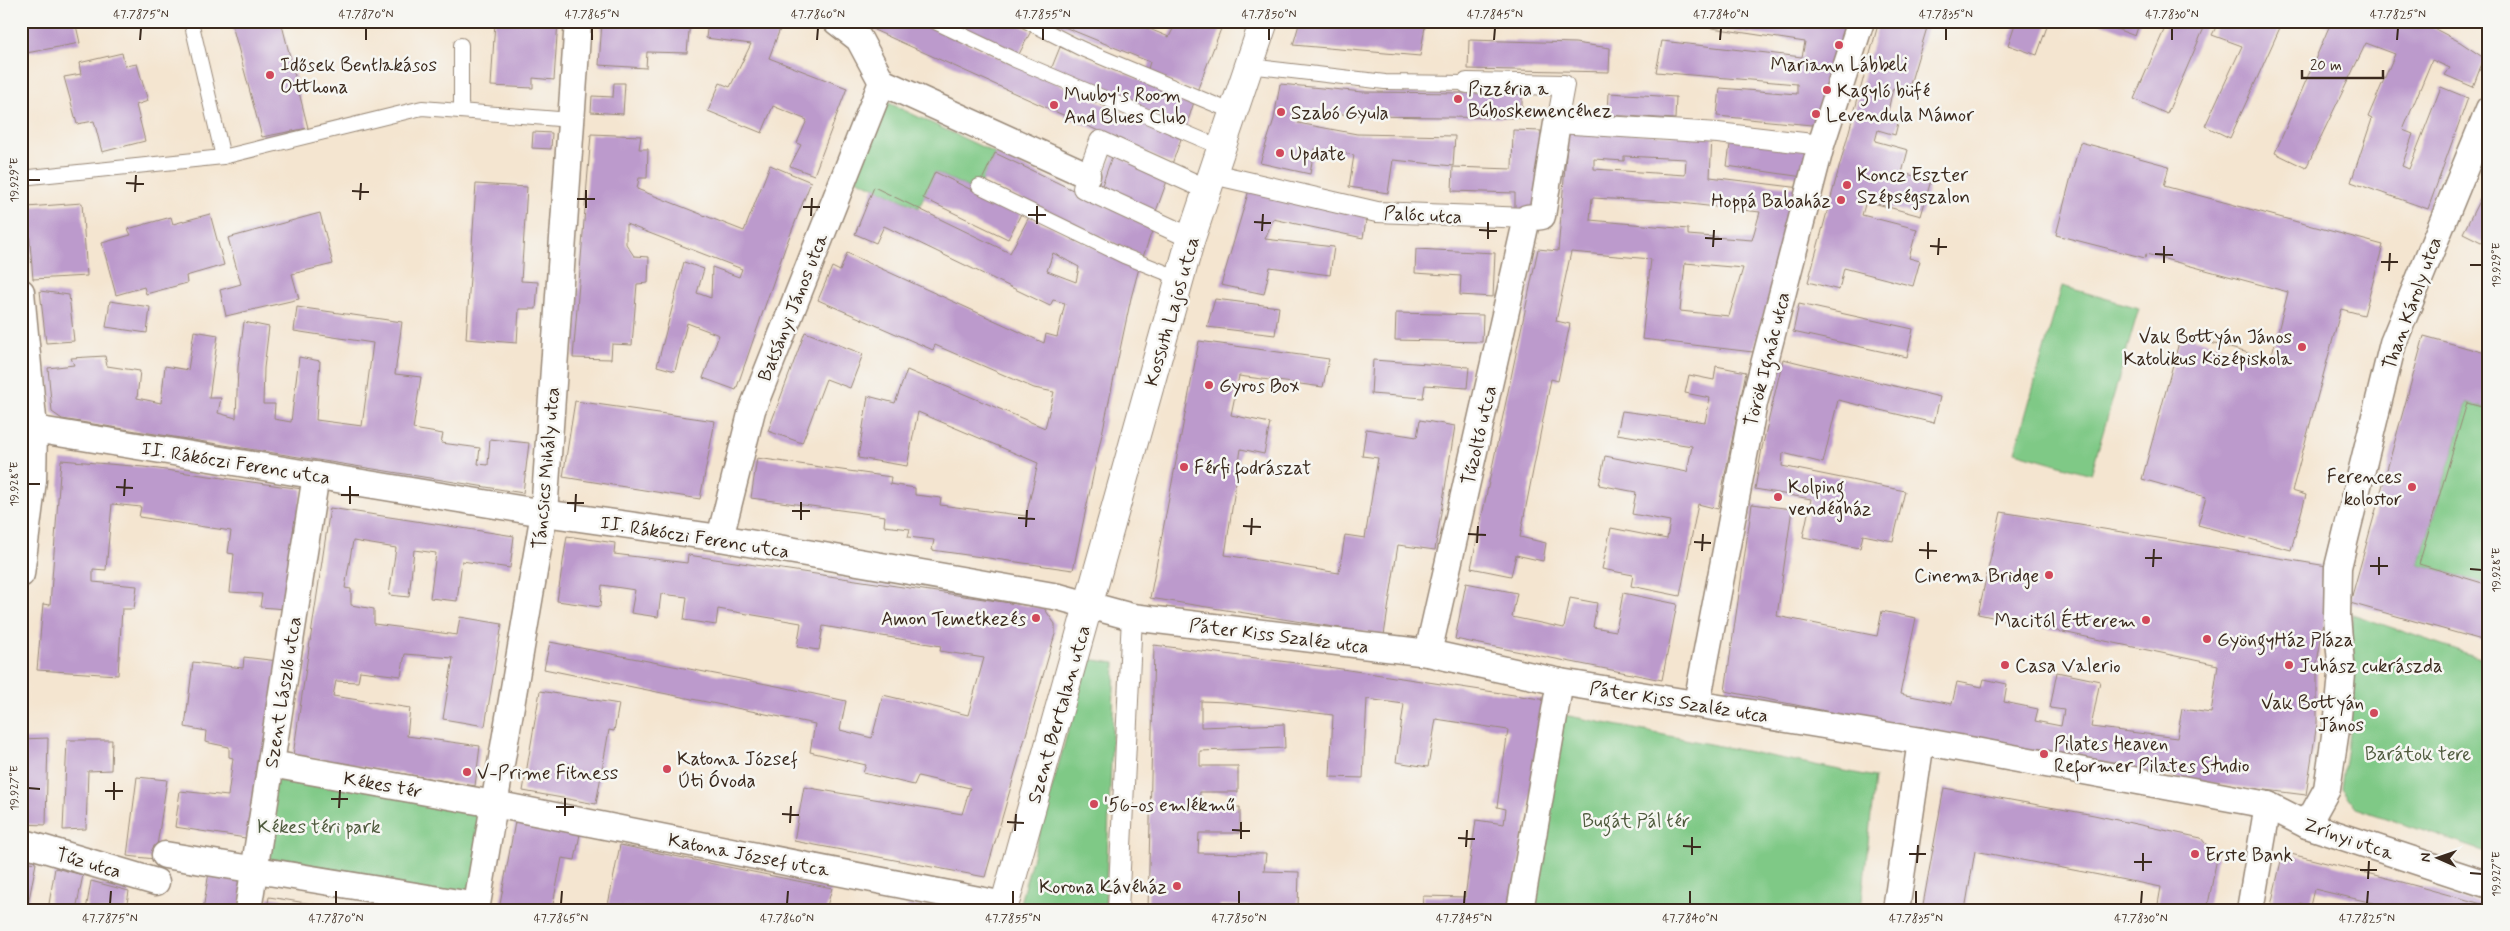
<svg xmlns="http://www.w3.org/2000/svg" width="2510" height="931" viewBox="0 0 2510 931" font-family="Mynerve,sans-serif">
<style>
.green{fill:#7fc986;stroke:#5d7a52}
.building{fill:#bc9acc;fill-rule:evenodd}
.lines{fill:none;stroke-linecap:round;stroke-linejoin:round}
.service-casing{stroke:#988877;stroke-width:16}
.pedestrian-casing{stroke:#988877;stroke-width:22}
.minor-casing{stroke:#988877;stroke-width:29}
.secondary-casing{stroke:#988877;stroke-width:30}
.service{stroke:#fff;stroke-width:14}
.pedestrian{stroke:#fff;stroke-width:20}
.minor{stroke:#fff;stroke-width:26}
.secondary{stroke:#fff;stroke-width:28}
.ticks{fill:none;stroke:#3b2a1e;stroke-width:2}
.poi-dot{fill:#d1495b;stroke:#f6f6f2;stroke-width:2}
.labels{text-anchor:middle;stroke-width:5;stroke-linejoin:round;paint-order:stroke}
.poi-label{font-size:19px;fill:#3b2a1e;stroke:#f6f6f2;text-anchor:start}
.street-label{font-size:19px;fill:#3b2a1e;stroke:#f6f6f2}
.park-label{font-size:19px;fill:#4f5a3d;stroke:#f6f6f2}
.neatline{fill:none;stroke:#3b2a1e;stroke-width:2}
.ticks-label{font-size:12px;text-anchor:middle;fill:#3b2a1e}
</style>
<rect width="100%" height="100%" fill="#f6f6f2"/>
<filter id="ink" filterUnits="userSpaceOnUse"><feTurbulence type="fractalNoise" baseFrequency=".02" numOctaves="2"/><feDisplacementMap in="SourceGraphic" scale="10" xChannelSelector="R" yChannelSelector="G"/><feConvolveMatrix kernelMatrix="1 2 1 2 8 2 1 2 1" color-interpolation-filters="sRGB"/></filter>
<filter id="wash" filterUnits="userSpaceOnUse"><feTurbulence type="fractalNoise" baseFrequency=".0096" numOctaves="4" result="noise"/><feDisplacementMap in="SourceGraphic" scale="20" xChannelSelector="R" yChannelSelector="G"/><feGaussianBlur stdDeviation="1.12" result="paint"/><feColorMatrix in="noise" values="0 0 0 0 0 0 0 0 0 0 0 0 0 0 0 0 0 1.4 0 .05"/><feComposite in="paint" operator="in"/></filter>
<g filter="url(#wash)">
<rect width="100%" height="100%" fill="#f4e5d0"/>
<g class="green">
<path d="M876 97 995 153 977 192 935 172 919 208 845 174Z"/>
<path d="M2062 286 2139 308 2091 474 2015 452Z"/>
<path d="M2467 403 2489 409V585L2419 564Z"/>
<path d="M2352 614 2489 661V853L2356 808 2341 788 2350 726Z"/>
<path d="M1088 659 1115 663 1105 910H1018Z"/>
<path d="M1559 714 1875 777 1861 910H1530Z"/>
<path d="M271 764 494 804 477 906 255 870Z"/>
</g>
<g id="blocks">
<g class="building">
<path d="M21 21H75L80 43 21 54Z"/>
<path d="M231 21H281L308 128 262 137Z"/>
<path d="M495 21H558L554 80 533 78V88L491 86Z"/>
<path d="M602 21H690L687 53 647 52 646 68 599 65Z"/>
<path d="M708 21H783L769 58 847 88 814 175 790 166 801 145 797 143 807 120 773 106 762 133 708 111 720 83 730 87 751 44 706 38Z"/>
<path d="M878 21H918L1181 139 1172 164 874 30Z"/>
<path d="M946 21H1012L1031 31 1018 56Z"/>
<path d="M1037 21H1130L1169 37 1174 27 1160 21H1224L1197 91 1147 72 1150 62 1057 24 1053 30Z"/>
<path d="M1300 21H1426L1420 56 1293 45Z"/>
<path d="M1680 21H1847L1827 96 1822 126 1717 116 1720 88 1797 94V84L1656 72 1662 41 1802 57 1805 42 1679 23Z"/>
<path d="M1879 21H1929L1908 91 1893 88 1887 116 1899 119 1895 135 1878 130 1875 141 1908 150 1902 173 1931 180 1921 216 1866 201 1862 215 1917 229 1909 258 1920 261 1913 286 1844 268 1839 290 1808 282Z"/>
<path d="M2016 21H2049L2037 55 2008 45Z"/>
<path d="M2095 21H2140L2135 36Z"/>
<path d="M2168 21H2207L2167 114 2134 99Z"/>
<path d="M2219 21H2283L2230 138 2205 126 2242 46 2212 35Z"/>
<path d="M2317 21H2420L2460 42 2484 58 2473 87 2445 75 2450 68 2432 60 2403 130 2413 134 2402 166 2409 169 2441 87 2468 98 2428 209 2351 182 2372 119 2368 117 2395 54 2366 43 2306 168 2275 153 2329 27Z"/>
<path d="M1469 40 1575 43 1610 48 1609 72 1468 69Z"/>
<path d="M1060 47 1194 102 1186 127 1050 72Z"/>
<path d="M122 53 125 66 137 64 148 101 136 105 145 141 102 152 94 121 77 124 64 77 81 74 79 63Z"/>
<path d="M614 83H625L623 114 591 112 592 96 613 97Z"/>
<path d="M1280 84 1363 92 1467 93V90H1522V118L1363 116 1301 110 1298 123 1357 134 1455 136 1453 166 1393 160 1388 193 1349 187 1354 155 1314 149 1310 174 1260 163 1274 119Z"/>
<path d="M1609 93 1676 97 1675 119 1608 115Z"/>
<path d="M1513 130 1541 131 1539 212 1515 211V193L1452 191 1453 167 1512 169Z"/>
<path d="M1568 131 1712 137 1710 177 1801 188 1753 352 1642 339 1651 259 1571 252 1556 321 1570 324 1558 381 1551 379 1520 537 1546 543 1543 561 1516 555 1511 576 1471 568 1538 249 1558 251ZM1624 156 1686 159 1685 175 1594 169V159L1624 161ZM1592 198 1672 202 1760 212 1752 240 1688 235V229L1590 220ZM1685 263 1743 268 1729 316 1680 311Z"/>
<path d="M533 132 552 133 551 149 532 148Z"/>
<path d="M591 134 641 136 639 149H648L647 178H639L637 189 744 231 770 165 811 182 785 248 736 390 703 378 719 335 687 323 675 371 657 366 684 262 704 269 697 293 711 298 712 267 739 277 742 269 626 224V244L634 256 649 257 648 283 637 284 632 345 612 344 611 359 573 358Z"/>
<path d="M1731 138 1810 150 1803 177 1727 166Z"/>
<path d="M2080 142 2169 166 2164 186 2383 245 2364 315 2341 309 2292 491 2306 495 2291 550 2198 525 2206 497 2142 479 2181 335 2271 359 2288 292 2146 254 2145 258 2056 235Z"/>
<path d="M995 153 1153 228 1143 257 982 180Z"/>
<path d="M1113 154 1167 181 1155 214 1101 188Z"/>
<path d="M935 172 1021 214 1008 239 923 198Z"/>
<path d="M2489 181V246L2463 233Z"/>
<path d="M476 184 527 187 521 281 538 282 536 309H519L517 343 466 339Z"/>
<path d="M874 187 1010 253 1029 217 1139 268 1131 298 1073 570 932 550 934 540 908 537 910 529 884 526 885 516 751 498 757 458 891 477 890 484 915 488V495L941 498 940 505 1026 516 1038 463 918 412 907 466 858 458 868 396 895 403 907 370 1045 428 1054 392 1034 388 935 345 933 350 818 300 832 267 840 271 847 253 1044 343 1046 334 1057 337 1065 303 1053 300 1050 306 884 226 876 243 855 234ZM1053 253 1079 267 1076 282 1047 271Z"/>
<path d="M1249 190 1367 215 1363 238 1273 219 1265 239 1334 247 1330 275 1270 267 1264 294 1221 285Z"/>
<path d="M82 203 87 276 33 279 27 207Z"/>
<path d="M320 213 333 264 292 274 299 299 226 316 220 290 241 284 228 238Z"/>
<path d="M210 214 224 265 186 276 187 283 146 294 144 287 116 295 102 243 131 235 128 229 171 217 173 224Z"/>
<path d="M1416 249 1495 253 1493 297 1460 295 1461 276 1415 273Z"/>
<path d="M40 291 69 295 74 341 46 343Z"/>
<path d="M1215 299 1279 307 1275 335 1207 327Z"/>
<path d="M110 301 150 307 147 333 106 327Z"/>
<path d="M1799 304 1913 329 1907 357 1793 332Z"/>
<path d="M297 307 402 322 395 374 421 377 413 429 443 434 441 443 480 448 478 464 488 465 490 439 529 443 523 493 62 419 52 412 48 368 74 365 71 358 105 356 107 366 140 371 137 398 161 403 165 366 188 370 194 331 218 335 209 398H221L218 413 236 418 238 367 244 322 269 327 264 368 263 404H275L274 419 291 422 299 357 320 361 316 420 362 426 373 343 294 331Z"/>
<path d="M1396 313 1483 315 1482 342 1395 340Z"/>
<path d="M805 332 863 354 850 388 826 379 802 443 768 431Z"/>
<path d="M2424 336 2489 354V409L2467 403 2419 564 2489 585V642L2350 603Z"/>
<path d="M1199 341 1329 359 1323 387 1239 376 1231 415 1270 423 1264 454 1241 449 1225 555 1339 573 1345 535 1365 538 1378 458 1362 456 1366 429 1417 437 1420 420 1455 426 1435 550 1398 545 1384 635 1150 598Z"/>
<path d="M1783 359 1940 397 1934 423 1838 400 1823 463 1783 453 1782 466 1905 491 1893 541 1863 535 1860 548 1803 537 1811 499 1755 489 1762 448Z"/>
<path d="M1373 360 1469 367 1467 388 1425 385 1423 398 1371 394Z"/>
<path d="M1716 366 1746 372 1718 509 1698 504 1680 596 1631 586 1633 575 1602 569 1611 528 1667 539 1670 521 1632 514 1636 492 1599 485 1605 456 1687 472 1692 446 1617 434 1622 411 1705 422 1710 398 1685 393 1689 375 1714 380Z"/>
<path d="M575 401 715 421 700 499 563 477Z"/>
<path d="M61 460 144 467 302 489 286 609 260 607 262 594 230 592 234 554 228 553 231 531 139 517 141 507 112 504 106 570 93 569V582L137 586 134 609H122L118 675 37 670 43 604 50 605Z"/>
<path d="M1752 504 1792 509 1777 616 1877 636 1882 611 1916 618 1900 694 1952 704 1957 682 1982 687 1984 679 2007 684 2004 702 2038 709 2035 721 2061 726 2064 710 2050 708 2057 672 2100 681 2091 727 2177 738 2182 709 2211 713 2218 665 1978 614 2001 512 2333 567 2317 663V723L2306 795 2201 782 2084 762 1725 691Z"/>
<path d="M330 508 514 536 510 568 462 561 457 601 430 598 436 553 414 550 409 597 389 595 396 548 353 541 345 588 351 589V605L374 609V624L457 635 460 617 502 624 485 726 443 719 453 658 405 654 401 676 360 671 358 682 336 681 333 696 410 708 407 736 480 746 475 786 293 755Z"/>
<path d="M567 536 615 543 614 554 687 563 688 555 1044 608 1055 624V634L985 877 794 841 804 787 962 814 970 788 918 776 914 785 863 773 866 765 810 752 815 724 544 669 550 642 787 688 846 701 840 730 872 738 883 695 968 715 984 658 940 651 941 646 823 626 819 650 797 647 801 623 718 609 716 625 684 620 687 597 661 594 658 617 631 613 635 590 602 585 600 607 557 601Z"/>
<path d="M1466 583 1517 593 1512 617 1564 628 1570 598 1597 603 1593 627 1616 631 1623 593 1677 604 1662 680 1455 639Z"/>
<path d="M1154 645 1335 668 1547 700 1511 910H1422L1423 896 1465 897 1476 820 1504 824 1506 809 1497 807 1508 730 1436 719 1428 767 1396 762 1404 704 1367 699 1363 778 1330 777 1333 715 1227 702 1201 701V727L1284 724 1285 748 1200 751V766H1238V792H1200L1199 807H1240V833H1199L1198 853 1266 854 1264 871 1299 872 1298 908 1220 905 1219 910H1148Z"/>
<path d="M244 657 278 661 252 839 175 827 180 791 228 796 233 758 229 757V747L205 742 206 731 185 727 193 662 243 668Z"/>
<path d="M540 691 619 704 614 731 609 730 596 804 523 791Z"/>
<path d="M48 738 46 825 21 824V739Z"/>
<path d="M67 740H112L111 770 88 771 86 829 63 830Z"/>
<path d="M137 777 167 780 155 859 127 856Z"/>
<path d="M1944 788 2094 815 2201 838 2217 858 2207 910H2157L2161 887 1975 851 1965 910H1922Z"/>
<path d="M515 822 580 834 575 860 562 858 553 904 568 906 567 910H499Z"/>
<path d="M620 845 832 888 826 910H607Z"/>
<path d="M2283 852 2402 882 2489 906V910H2372L2373 903 2314 889 2310 906 2300 903 2298 910H2270Z"/>
<path d="M21 861 36 863 27 910H21Z"/>
<path d="M55 868 83 875 76 910H48Z"/>
<path d="M209 872 244 877 240 910H203Z"/>
<path d="M91 881 129 891 126 910H86Z"/>
<path d="M269 897 343 909 342 910H267Z"/>
<path d="M908 904 931 909V910H906Z"/>
</g>
</g>
</g>
<g filter="url(#ink)">
<use href="#blocks" fill-opacity="0" stroke="#988877" stroke-width="1"/>
<g class="lines">
<g class="service-casing">
<g id="service">
<path d="M191 21 223 157 422 108 571 120"/>
<path d="M933 21 1015 60 1222 148"/>
<path d="M1026 21 1082 49 1233 112"/>
<path d="M1249 66 1385 82 1467 83"/>
<path d="M461 111V45"/>
<path d="M21 178 223 157"/>
<path d="M979 186 1124 256 1179 278"/>
</g>
</g>
<g class="pedestrian-casing">
<g id="pedestrian">
<path d="M1467 83 1564 85 1557 123 1718 133 1821 145"/>
<path d="M1213 174 1377 212 1527 218"/>
<path d="M1191 238 1083 188 1100 141 1208 190"/>
<path d="M1118 910 1132 617"/>
</g>
</g>
<g class="minor-casing">
<g id="minor">
<path d="M836 21 859 39 882 82 1087 175"/>
<path d="M21 292 34 429 33 480 21 574"/>
<path d="M34 429 544 513 720 538 1059 597 1132 617 1428 653 1560 682 1921 741 2268 805 2307 825 2489 885"/>
<path d="M720 538 752 410 882 82"/>
<path d="M1428 653 1527 218 1542 216 1557 123"/>
<path d="M1697 703 1754 403 1821 145 1861 21"/>
<path d="M271 764 494 804 1004 905"/>
<path d="M2307 825 2327 789 2338 716 2342 674 2337 616 2338 567 2393 343 2489 109"/>
<path d="M21 842 156 882"/>
<path d="M165 855 477 906"/>
<path d="M248 910 316 475"/>
<path d="M476 910 544 513 578 21"/>
<path d="M1520 910 1560 682"/>
<path d="M1896 910 1921 741"/>
<path d="M2250 910 2268 805"/>
</g>
</g>
<g class="secondary-casing">
<path id="secondary" d="M1003 910 1191 238 1264 21"/>
</g>
<use href="#service" class="service"/>
<use href="#pedestrian" class="pedestrian"/>
<use href="#minor" class="minor"/>
<use href="#secondary" class="secondary"/>
</g>
</g>
<path class="ticks" d="M140 40 141 28M366 40V28M592 40V28M817 40 818 28M1043 40V28M1269 40V28M1494 40 1495 28M1720 40 1721 28M1946 40V28M2172 40V28M2397 40 2398 28M28 180H40M126 183 144 184M352 191 369 192M135 192 136 175M577 199H595M360 200 361 183M803 207H820M586 208V190M1028 215H1046M811 216 812 198M1254 222 1271 223M1037 224V206M1479 230 1497 231M1262 231 1263 214M1705 238 1722 239M1488 239V222M1930 246 1947 247M1713 247 1714 230M2155 254 2173 255M1938 255 1939 238M2381 262H2398M2164 263V246M2470 265H2482M2389 271 2390 253M28 484H40M116 487 133 488M341 495H359M124 496 125 479M567 503H584M350 504V486M792 511H810M575 512 576 494M1018 518 1035 519M801 520V502M1243 526 1261 527M1026 527 1027 510M1468 534 1486 535M1251 535 1252 518M1694 542 1711 543M1477 543 1478 526M1919 550 1937 551M1702 551 1703 534M2145 558H2162M1928 559V542M2370 566H2388M2153 567 2154 549M2470 569 2482 570M2379 575V557M28 788 40 789M105 791H123M331 799H348M114 800V782M556 807H574M339 808 340 790M782 814 799 815M565 816V798M1007 822 1024 823M790 823 791 806M1232 830 1250 831M1015 831 1016 814M1458 838 1475 839M1241 839V822M1683 846 1701 847M1466 847 1467 830M1909 854H1926M1692 855V837M2134 862H2152M1917 863 1918 845M2360 870H2377M2143 871V853M2470 873 2482 874M2368 879 2369 861M110 904 111 891M336 904V891M561 904 562 891M787 904 788 891M1013 904V891M1239 904V891M1464 904 1465 891M1690 904V891M1916 904V891M2141 904 2142 891M2367 904 2368 891"/>
<g class="poi-dot">
<circle cx="1839" cy="45" r="5"/>
<circle cx="270" cy="75" r="5"/>
<circle cx="1827" cy="90" r="5"/>
<circle cx="1458" cy="99" r="5"/>
<circle cx="1054" cy="105" r="5"/>
<circle cx="1281" cy="112" r="5"/>
<circle cx="1816" cy="114" r="5"/>
<circle cx="1280" cy="153" r="5"/>
<circle cx="1847" cy="185" r="5"/>
<circle cx="1841" cy="200" r="5"/>
<circle cx="2302" cy="347" r="5"/>
<circle cx="1209" cy="385" r="5"/>
<circle cx="1184" cy="467" r="5"/>
<circle cx="2412" cy="487" r="5"/>
<circle cx="1778" cy="497" r="5"/>
<circle cx="2049" cy="575" r="5"/>
<circle cx="1036" cy="618" r="5"/>
<circle cx="2146" cy="620" r="5"/>
<circle cx="2207" cy="639" r="5"/>
<circle cx="2005" cy="665" r="5"/>
<circle cx="2289" cy="665" r="5"/>
<circle cx="2374" cy="713" r="5"/>
<circle cx="2044" cy="754" r="5"/>
<circle cx="667" cy="769" r="5"/>
<circle cx="467" cy="772" r="5"/>
<circle cx="1094" cy="804" r="5"/>
<circle cx="2195" cy="854" r="5"/>
<circle cx="1177" cy="886" r="5"/>
</g>
<g class="labels">
<g class="poi-label">
<text x="280" y="71">Idősek Bentlakásos<tspan x="280" dy="22">Otthona</tspan></text>
<text x="1839" y="71" text-anchor="middle">Mariann Lábbeli</text>
<text x="1468" y="95">Pizzéria a<tspan x="1468" dy="22">Búboskemencéhez</tspan></text>
<text x="1837" y="97">Kagyló büfé</text>
<text x="1064" y="101">Muuby's Room<tspan x="1064" dy="22">And Blues Club</tspan></text>
<text x="1291" y="119">Szabó Gyula</text>
<text x="1826" y="121">Levendula Mámor</text>
<text x="1290" y="160">Update</text>
<text x="1857" y="181">Koncz Eszter<tspan x="1857" dy="22">Szépségszalon</tspan></text>
<text x="1831" y="207" text-anchor="end">Hoppá Babaház</text>
<text x="2292" y="343" text-anchor="end">Vak Bottyán János<tspan x="2292" dy="22">Katolikus Középiskola</tspan></text>
<text x="1219" y="392">Gyros Box</text>
<text x="1194" y="474">Férfi fodrászat</text>
<text x="2402" y="483" text-anchor="end">Ferences<tspan x="2402" dy="22">kolostor</tspan></text>
<text x="1788" y="493">Kolping<tspan x="1788" dy="22">vendégház</tspan></text>
<text x="2039" y="582" text-anchor="end">Cinema Bridge</text>
<text x="1026" y="625" text-anchor="end">Amon Temetkezés</text>
<text x="2136" y="627" text-anchor="end">Macitól Étterem</text>
<text x="2217" y="646">GyöngyHáz Pláza</text>
<text x="2015" y="672">Casa Valerio</text>
<text x="2299" y="672">Juhász cukrászda</text>
<text x="2364" y="709" text-anchor="end">Vak Bottyán<tspan x="2364" dy="22">János</tspan></text>
<text x="2054" y="750">Pilates Heaven<tspan x="2054" dy="22">Reformer Pilates Studio</tspan></text>
<text x="677" y="765">Katona József<tspan x="677" dy="22">Úti Óvoda</tspan></text>
<text x="477" y="779">V-Prime Fitness</text>
<text x="1104" y="811">'56-os emlékmű</text>
<text x="2205" y="861">Erste Bank</text>
<text x="1167" y="893" text-anchor="end">Korona Kávéház</text>
</g>
<g class="street-label">
<text transform="translate(1423 214) rotate(3)" y="7">Palóc utca</text>
<text transform="translate(2411 303) rotate(-70)" y="7">Than Károly utca</text>
<text transform="translate(792 307) rotate(-68)" y="7">Batsányi János utca</text>
<text transform="translate(1171 311) rotate(-74)" y="7">Kossuth Lajos utca</text>
<text transform="translate(1766 359) rotate(-76)" y="7">Török Ignác utca</text>
<text transform="translate(1478 435) rotate(-77)" y="7">Tűzoltó utca</text>
<text transform="translate(236 462) rotate(9)" y="7">II. Rákóczi Ferenc utca</text>
<text transform="translate(545 468) rotate(-85)" y="7">Táncsics Mihály utca</text>
<text transform="translate(695 536) rotate(9)" y="7">II. Rákóczi Ferenc utca</text>
<text transform="translate(1279 635) rotate(7)" y="7">Páter Kiss Szaléz utca</text>
<text transform="translate(282 692) rotate(-81)" y="7">Szent László utca</text>
<text transform="translate(1679 701) rotate(9)" y="7">Páter Kiss Szaléz utca</text>
<text transform="translate(1058 714) rotate(-74)" y="7">Szent Bertalan utca</text>
<text transform="translate(383 784) rotate(10)" y="7">Kékes tér</text>
<text transform="translate(2349 838) rotate(19)" y="7">Zrínyi utca</text>
<text transform="translate(749 854) rotate(11)" y="7">Katona József utca</text>
<text transform="translate(89 862) rotate(16)" y="7">Tűz utca</text>
</g>
<g class="park-label">
<text x="2418" y="760">Barátok tere</text>
<text x="1636" y="827">Bugát Pál tér</text>
<text x="319" y="833">Kékes téri park</text>
</g>
</g>
<rect width="2510" height="931" fill="none" stroke="#f6f6f2" stroke-width="55"/>
<g transform="translate(2438 858) rotate(272)" stroke="#f6f6f2" stroke-width="4" paint-order="stroke">
<path d="M0-4L9 19L0 12L-9 19Z" fill="#3b2a1e"/>
<text y="-8" font-size="14" font-weight="bold" text-anchor="middle" fill="#3b2a1e">N</text>
</g>
<path d="M2302 70v8h81v-8" fill="none" stroke="#3b2a1e" stroke-width="2.5"/>
<text x="2310" y="70" font-size="15" fill="#3b2a1e" stroke="#f6f6f2" stroke-width="4" paint-order="stroke">20 m</text>
<rect x="28" y="28" width="2454" height="876" class="neatline"/>
<g class="ticks-label">
<text x="141" y="18">47.7875°N</text>
<text x="366" y="18">47.7870°N</text>
<text x="592" y="18">47.7865°N</text>
<text x="818" y="18">47.7860°N</text>
<text x="1043" y="18">47.7855°N</text>
<text x="1269" y="18">47.7850°N</text>
<text x="1495" y="18">47.7845°N</text>
<text x="1721" y="18">47.7840°N</text>
<text x="1946" y="18">47.7835°N</text>
<text x="2172" y="18">47.7830°N</text>
<text x="2398" y="18">47.7825°N</text>
<text transform="translate(14 180) rotate(-90)" y="4">19.929°E</text>
<text transform="translate(2496 265) rotate(-90)" y="4">19.929°E</text>
<text transform="translate(14 484) rotate(-90)" y="4">19.928°E</text>
<text transform="translate(2496 570) rotate(-90)" y="4">19.928°E</text>
<text transform="translate(14 788) rotate(-90)" y="4">19.927°E</text>
<text transform="translate(2496 874) rotate(-90)" y="4">19.927°E</text>
<text x="110" y="922">47.7875°N</text>
<text x="336" y="922">47.7870°N</text>
<text x="561" y="922">47.7865°N</text>
<text x="787" y="922">47.7860°N</text>
<text x="1013" y="922">47.7855°N</text>
<text x="1239" y="922">47.7850°N</text>
<text x="1464" y="922">47.7845°N</text>
<text x="1690" y="922">47.7840°N</text>
<text x="1916" y="922">47.7835°N</text>
<text x="2141" y="922">47.7830°N</text>
<text x="2367" y="922">47.7825°N</text>
</g>
</svg>
